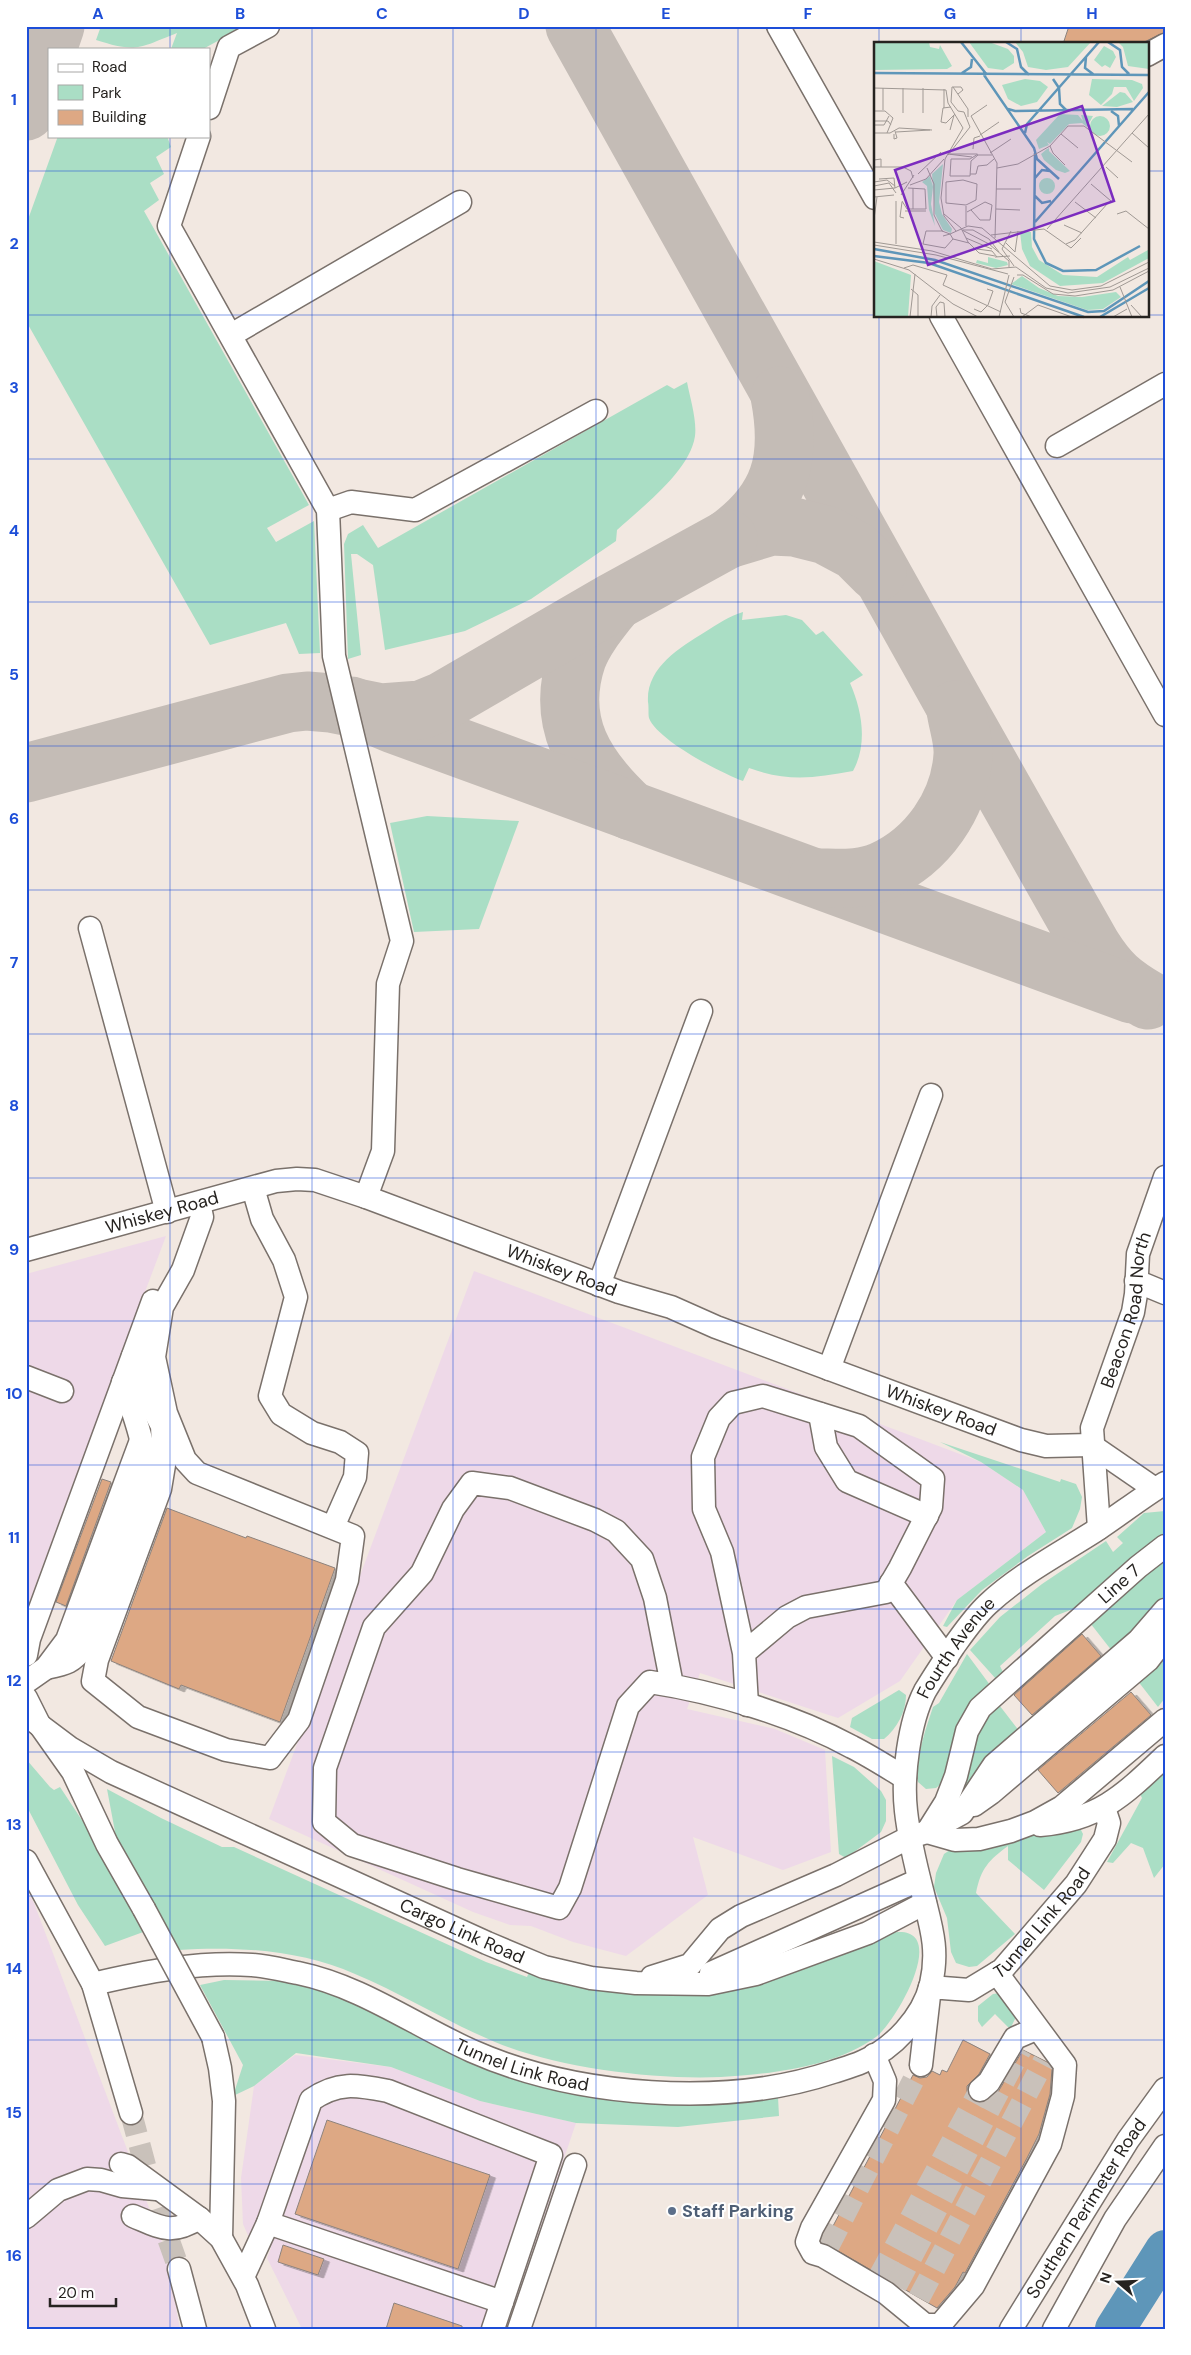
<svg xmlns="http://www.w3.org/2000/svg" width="1191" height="2355" viewBox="0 0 1191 2355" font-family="'DM Sans',sans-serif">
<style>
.industrial{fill:#eed9e8}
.green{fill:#aadec5}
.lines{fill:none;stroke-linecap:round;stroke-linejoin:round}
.river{stroke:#5e96b9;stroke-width:40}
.taxiway{stroke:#c4bcb6;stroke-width:59}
.building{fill:#dda884;stroke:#8d837d;filter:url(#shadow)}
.minor-tunnel{stroke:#c9c1ba;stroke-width:22;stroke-dasharray:22 11;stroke-linecap:butt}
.minor-casing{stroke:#7a716b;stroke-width:25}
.minor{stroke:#fff;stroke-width:22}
.minor-bridge-casing{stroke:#7a716b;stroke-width:25;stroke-linecap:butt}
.minor-bridge{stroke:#fff;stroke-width:22}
.grid{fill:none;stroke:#1d4ed8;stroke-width:1;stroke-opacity:0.55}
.service-dot{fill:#5c6f8a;stroke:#fff;stroke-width:2}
.labels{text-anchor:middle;stroke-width:4;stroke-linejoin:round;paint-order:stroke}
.street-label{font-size:18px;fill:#262320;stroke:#fff}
.service-label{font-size:18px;font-weight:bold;fill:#4e5e75;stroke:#fff;text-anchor:start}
.inset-river{fill:none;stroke:#5e96b9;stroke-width:2.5}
.inset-road{fill:none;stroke:#a09994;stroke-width:1}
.view{fill:#7b2cbf;fill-opacity:0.15;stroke:#7b2cbf;stroke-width:2.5}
.inset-edge{fill:none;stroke:#262320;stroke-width:2.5}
.neatline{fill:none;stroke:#1d4ed8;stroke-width:2}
.grid-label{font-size:16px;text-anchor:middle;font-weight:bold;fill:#1d4ed8}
</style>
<defs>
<filter id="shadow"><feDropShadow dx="5.5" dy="3" stdDeviation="0" flood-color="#0004"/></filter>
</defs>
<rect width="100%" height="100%" fill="#f2e8e1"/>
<g class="industrial">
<path d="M166 1236 78 1470 26 1611V1274Z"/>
<path d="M474 1271 981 1462 1023 1490 1046 1532 957 1600 900 1681 838 1718 700 1673 687 1709 775 1729 825 1750 831 1852 783 1870 693 1837 708 1895 626 1956 573 1942 531 1926 510 1925 473 1912 269 1819Z"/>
<path d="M26 1890 34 1903 165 2250 180 2329H26Z"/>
<path d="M295 2055 391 2067 480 2101 576 2123 506 2329H302L267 2258 271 2248 250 2240 243 2224 241 2178 254 2086Z"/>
</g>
<g class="green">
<path d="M101 26H245L203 49H171L177 33C139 48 137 53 96 40Z"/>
<path d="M58 136H167L171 147 156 157 164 174 150 183 159 200 144 211 309 505 267 528 276 542 314 521 320 653 299 654 286 623 210 645 26 321V225Z"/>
<path d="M687 382C690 398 697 420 695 436 690 471 642 507 617 530L616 541 531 599 465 631 385 650 373 565 357 554H351L361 655 348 659 344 544 348 534 363 525 378 548 667 385 674 389Z"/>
<path d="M743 612 742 620 786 615 802 620 816 635 823 631 863 675 850 683C862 710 868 744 853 771 814 778 788 782 749 768L743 781C721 773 657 740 649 718 648 714 649 707 648 702 646 668 679 648 705 632 718 624 729 616 743 612Z"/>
<path d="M427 816 519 821 479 929 414 932 390 823Z"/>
<path d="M940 1442 1060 1482 1061 1479 1076 1484 1082 1497 1080 1509 1072 1528 1028 1556 982 1590 947 1627 943 1626 957 1600 1046 1532 1023 1490 981 1462Z"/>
<path d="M1165 1511V1535L1073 1609 1055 1616 1000 1666 1003 1672 996 1679 970 1650 1000 1617 1042 1584 1106 1541 1113 1552 1123 1543 1117 1537 1144 1513Z"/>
<path d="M1165 1560V1598L1152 1614 1112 1651 1087 1619Z"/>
<path d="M1165 1646V1698L1158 1707 1134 1676Z"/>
<path d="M967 1654 990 1685 957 1726 942 1783 936 1788 926 1789 918 1782C916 1756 925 1731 933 1707L939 1703Z"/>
<path d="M899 1690 906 1695C906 1712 897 1728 884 1739H872L850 1727 852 1718Z"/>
<path d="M993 1697 1020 1732 966 1788 963 1784 969 1739Z"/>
<path d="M832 1756 854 1767 881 1791 886 1800V1821L881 1832 846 1858 839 1854Z"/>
<path d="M26 1759 50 1787 54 1790 60 1787 101 1849 146 1931 105 1946 78 1905 26 1805Z"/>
<path d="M1165 1766V1864L1154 1878 1143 1848 1131 1843 1113 1863 1107 1862 1142 1798 1138 1790Z"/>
<path d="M107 1789 161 1818 222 1847H234L486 1962 527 1977 529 1972C585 1974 641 1975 696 1977 718 1978 751 1983 771 1980 779 1978 787 1974 795 1972 816 1964 838 1958 858 1947 865 1944 872 1937 880 1935 885 1933 893 1933 898 1932 949 1930 895 2023 876 2037 834 2067 772 2074 721 2077 654 2080 557 2068 495 2042 447 2022 403 1994 355 1974 301 1950 237 1946 178 1950L116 1837Z"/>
<path d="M1077 1822 1083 1834 1081 1842 1044 1890 1008 1860V1846C989 1860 981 1868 976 1893L1015 1934 977 1966 969 1967 956 1963 951 1952 947 1918 934 1887 936 1873 944 1854 960 1843Z"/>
<path d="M224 1980 283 1981 335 1992 493 2068 778 2097 779 2116 678 2127 576 2123 480 2101 391 2067 296 2053 254 2086 233 2096 243 2065 200 1985Z"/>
<path d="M1000 1993 1017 2015 1010 2029 995 2014 982 2027 978 2021V2006L993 1994Z"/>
</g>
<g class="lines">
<path class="river" d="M1115 2329 1165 2250"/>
<g class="taxiway">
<path d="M575 26 956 707 1092 947C1109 974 1121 984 1148 1000"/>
<path d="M26 111 55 26"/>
<path d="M780 396C792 459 781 501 728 539L771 526 794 527 826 535 856 551 877 572"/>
<path d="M613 603C600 620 585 637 577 658 555 723 585 768 631 811"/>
<path d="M351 706 394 724 1132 994"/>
<path d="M26 773 288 703 307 701 331 703 381 713 421 710 443 701 615 601 728 539"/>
<path d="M818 878C838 878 863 880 882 871 927 851 960 805 963 755 964 741 958 724 956 710"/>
</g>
</g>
<g class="building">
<path d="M1069 26H1165V32L1140 44H1073L1064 41Z"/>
<path d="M102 1479 111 1482 66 1606 56 1602Z"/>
<path d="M167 1508 246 1538 247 1536 335 1568 280 1722 181 1685 179 1689 111 1661Z"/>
<path d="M1082 1634 1101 1656 1032 1715 1014 1695Z"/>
<path d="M1131 1692 1151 1715 1058 1793 1038 1770Z"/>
<path d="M963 2040 990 2054 979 2074 967 2086V2093L975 2102 983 2103 998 2092 1023 2050 1047 2062 1052 2069 1050 2094 1039 2134 1027 2158 965 2273 963 2272 955 2287 937 2308 824 2243 913 2075 920 2078 927 2077 932 2071 940 2075 942 2070 947 2072Z"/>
<path d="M327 2120 490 2175 458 2269 295 2214Z"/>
<path d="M283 2245 324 2259 318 2275 278 2262Z"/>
<path d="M394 2303 462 2326V2329H386Z"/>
</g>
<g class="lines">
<g class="minor-tunnel">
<path d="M131 2113 154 2199 179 2269"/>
<path d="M828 2247 921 2065"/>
<path d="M879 2277 980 2090"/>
<path d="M896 2286 1021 2049"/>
<path d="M919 2298 1044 2061"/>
</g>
<g class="minor-casing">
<g id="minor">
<path d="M778 26 875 198"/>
<path d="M1147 55 1165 45"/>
<path d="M209 108 229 47 268 26"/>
<path d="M199 136 169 226 328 510 334 656 402 941 388 984 383 1151 366 1197"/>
<path d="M941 316 1165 715"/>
<path d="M231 335 460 202"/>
<path d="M1057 446 1165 384"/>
<path d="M328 510 351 502 415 510 596 411"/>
<path d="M90 928 167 1212"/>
<path d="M253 1188 262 1219 284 1260 296 1297 270 1396 281 1414 312 1433 340 1442 357 1453 355 1477 333 1527"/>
<path id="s1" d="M26 1250 276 1181 297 1179 315 1180 366 1197 619 1292 671 1307 716 1327 1021 1440 1046 1446 1091 1445"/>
<path d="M1136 1281 1165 1293"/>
<path d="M599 1285 701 1011"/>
<path d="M133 1356 141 1386 162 1426 164 1465 160 1489 97 1660 93 1681 138 1717 226 1750 270 1758 299 1720 347 1580 353 1536 197 1473 185 1460 166 1413 154 1357 162 1307 183 1270 202 1217 199 1203"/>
<path d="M829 1369 931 1095"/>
<path d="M26 1377 62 1391"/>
<path d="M820 1414 826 1447 847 1481 927 1516"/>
<path d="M1091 1445 1155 1489"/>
<path id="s2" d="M1099 1528 1092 1428 1133 1312 1136 1294 1138 1254 1165 1177"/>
<path d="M891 1583 947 1658"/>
<path d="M744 1653 787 1617 806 1607 886 1592 900 1568 931 1507 933 1479 859 1426 763 1396 733 1403 719 1418 703 1457 704 1509 722 1552 744 1653 747 1705"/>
<path d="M26 1655 29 1639 153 1301"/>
<path d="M46 1668C66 1664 72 1663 85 1646L144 1483C148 1446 134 1417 123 1382"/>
<path d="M26 1682 46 1668 67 1640 140 1443"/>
<path d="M672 1685 655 1598 642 1559 616 1531 595 1520 510 1488 472 1483 453 1509 422 1573 374 1627 325 1768 324 1822 352 1845 457 1879 559 1908 570 1888 628 1706 650 1682C716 1692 793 1715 852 1747 870 1756 887 1767 905 1778"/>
<path d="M26 1698 39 1724 73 1772 107 1844 144 1909"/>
<path id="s3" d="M26 1715 70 1748 111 1772 487 1943 544 1967 591 1978 636 1983 708 1984 756 1974 868 1933 925 1903"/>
<path d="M974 1805 991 1793 1148 1660 1165 1638"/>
<path d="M1040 1825C1099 1820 1124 1795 1165 1756"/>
<path id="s4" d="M929 1829 946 1802 956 1776 967 1731 980 1708 1138 1567 1165 1546"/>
<path d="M927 1832 955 1840 979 1839 1011 1831 1035 1822 1062 1807 1165 1720"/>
<path d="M26 1861 93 1984 131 2113"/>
<path d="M711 1973 919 1880"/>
<path d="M652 1977 690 1965 720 1929 741 1916 836 1875 910 1837 927 1832 962 1813 994 1765 1139 1640 1165 1610"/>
<path id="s5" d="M93 1984C144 1972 199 1961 252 1965 267 1966 283 1970 298 1973 361 1986 414 2025 472 2051 576 2097 725 2108 833 2072 842 2069 853 2066 862 2062 893 2049 923 2017 931 1984 939 1949 931 1927 923 1894 916 1867 909 1839 906 1811 902 1777 909 1722 925 1691 934 1676 944 1661 954 1646 964 1632 975 1616 988 1604 1019 1575 1059 1554 1095 1531 1119 1515 1141 1498 1165 1483"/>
<path d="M213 2037 220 2068 224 2101 221 2238"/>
<path d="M874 2055 885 2081 884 2100 812 2228 807 2242 813 2253 823 2256 886 2293 925 2325H940L973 2286 1050 2144 1063 2096 1065 2065 997 1973"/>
<path id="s6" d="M921 2065 930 1987 969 1990 1002 1970 1076 1884 1105 1839 1109 1823 1104 1808"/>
<path d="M980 2090 989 2082 1015 2038 1029 2032"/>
<path d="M121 2164 128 2166 199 2218 221 2238 247 2285 264 2329"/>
<path d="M133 2216C160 2227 171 2236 199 2218"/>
<path d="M26 2217 58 2190 87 2179 101 2180 122 2186 156 2189"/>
<path d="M268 2223 502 2302"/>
<path d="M179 2269 195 2329"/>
<path d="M243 2277 268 2223 311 2100C338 2081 357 2085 388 2091L551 2155 493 2329"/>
<path d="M519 2329 575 2165"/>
<path id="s7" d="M1011 2329 1128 2140 1165 2089"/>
<path d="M1054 2329 1115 2219 1165 2146"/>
</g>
</g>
<use href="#minor" class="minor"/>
<g class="minor-bridge-casing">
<path id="minor-bridge" d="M144 1909 213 2037"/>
</g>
<use href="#minor-bridge" class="minor-bridge"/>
</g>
<path class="grid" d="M170 26V49M312 26V2329M453 26V2329M596 26V2329M738 26V2329M879 26V44M1021 26V44M170 136V2329M26 171H875M1147 171H1165M26 315H875M1147 315H1165M879 316V2329M1021 316V2329M26 459H1165M26 602H1165M26 746H1165M26 890H1165M26 1034H1165M26 1178H1165M26 1321H1165M26 1465H1165M26 1609H1165M26 1752H1165M26 1896H1165M26 2040H1165M26 2184H1165"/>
<circle class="service-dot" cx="672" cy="2211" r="5"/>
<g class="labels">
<g class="street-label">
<text dy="6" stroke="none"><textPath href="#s1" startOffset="141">Whiskey Road</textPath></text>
<text dy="6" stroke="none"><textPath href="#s1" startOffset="561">Whiskey Road</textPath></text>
<text dy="6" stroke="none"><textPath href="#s2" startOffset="224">Beacon Road North</textPath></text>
<text dy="6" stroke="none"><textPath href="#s1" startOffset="966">Whiskey Road</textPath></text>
<text dy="6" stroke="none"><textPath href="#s4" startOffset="319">Line 7</textPath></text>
<text dy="6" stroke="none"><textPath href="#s5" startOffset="1258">Fourth Avenue</textPath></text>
<text dy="6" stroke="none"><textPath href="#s6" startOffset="218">Tunnel Link Road</textPath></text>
<text dy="6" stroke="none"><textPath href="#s3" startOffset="488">Cargo Link Road</textPath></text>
<text dy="6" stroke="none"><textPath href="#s5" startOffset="451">Tunnel Link Road</textPath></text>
<text dy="6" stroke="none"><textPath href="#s7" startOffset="142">Southern Perimeter Road</textPath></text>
</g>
<g class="service-label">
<text x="682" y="2217">Staff Parking</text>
</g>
</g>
<g transform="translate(874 42)">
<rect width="275" height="275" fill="#f2e8e1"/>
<path d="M0 0H55L56 5 65 7 66 3 78 24 73 27 0 28ZM95 0H115L134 7 140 14V21L129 28 114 26ZM141 0H217L194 25 172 28 154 25 149 10ZM244 0H275V27L254 24 249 5ZM230 4 239 9 242 15 236 26 231 23 228 25 220 18ZM151 37 166 39 174 45 163 60 147 64 134 57 128 43ZM218 37 258 38 268 42 269 46 260 59 252 45H240L238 52 227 63 215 53ZM246 50 251 51 259 60 243 65 228 64ZM186 72 204 73 209 79 207 73 219 74 213 85 208 81 195 82 176 102 173 100 175 103 165 107 162 98ZM216 84a10 10 0 1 1 20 0a10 10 0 1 1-20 0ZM175 106V109L196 129 191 131 182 128 170 118 167 112 173 107 166 111ZM69 122 65 160 68 172 78 187 77 191 69 188 61 172 58 132ZM56 134 59 145 57 162 61 184 55 168 53 144 48 140ZM165 144a8 8 0 1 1 16 0a8 8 0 1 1-16 0ZM146 190H157L158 205 165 218 189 233 223 235 254 215 256 218 274 208 275 216 229 241 186 244 156 224 148 207ZM114 215 133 220 134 223 122 226 102 221 103 218 114 221ZM0 219 37 233 34 275H0ZM148 234 165 246 184 254 208 255 242 250 247 255 229 267 213 268 137 242Z" fill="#aadec5"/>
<path class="inset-river" d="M87 0 113 33M132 0 143 7 147 25 155 33M234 0 246 8 248 25 255 32M212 15 211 26 219 32M0 31 275 33M88 31 97 25 98 17M110 33 160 106 163 117 185 137M179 37 185 46 186 62 193 69M134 67 141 69 259 67M237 69 244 74 245 84M151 91 153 82 225 0M161 111 160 197 172 221 189 229 222 228 266 204M161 136 168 128 176 129M160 153 168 161 177 159M161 180 275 50M0 207 61 218 214 270 230 269 275 239M0 214 55 221 210 275M226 275 275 246"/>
<path class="inset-road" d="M79 45 94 67V75M0 46 72 48 74 61 89 86 71 117 67 156 70 174 82 189M9 46V68M70 47V66M113 63 97 74 123 121 121 196M77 65 69 66 67 80 72 81 81 72M0 69H11L19 76 13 91M29 71V46M49 71V46M0 79H14L17 83M0 83H10L15 74M76 88 80 73M22 90 56 88M0 91H16L25 86 58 88M258 91 275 106M20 92V97L23 96 21 89M187 92 204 106M106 93 125 80M176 104 179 111 191 123M99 107 100 96 106 94M116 111 137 97M74 112 98 115M76 112H103M104 112 96 117H77L76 134H96L97 119 104 113H118M74 113 96 85 90 70 84 69 77 60 78 45H87L89 48 84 52M0 118 7 117V125M0 125H29L37 129 39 136M232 125 244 136M53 126 60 142V173L68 189 76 192 94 184 108 186 176 244 198 248 227 244 275 220M123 126 144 122 176 104 194 84H210L258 120M44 132 67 110M96 132H102L104 124 113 123 120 117M5 137 20 136 21 146M89 138 103 142 102 158 92 163 72 161V140ZM0 140 13 138 21 144M217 142 237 159M36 143 52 137 70 117M0 144 15 141 22 151M39 146V167M122 147H147M0 148 21 146 33 140M27 153 40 133M0 155 20 153M28 159 33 167H52L51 147 34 146M28 160 26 175 30 176M201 160 222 176M122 167 146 168M31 169H52M93 170 111 160 118 163 116 178H106L97 168M70 172 87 186 94 200 105 211 121 214M243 172 252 169 275 187M0 177 3 155M190 183 208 191M92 184V164M173 187 275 72M88 188 115 202 135 219V225M89 188H99L115 197 125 210M69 189H52L49 202 71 206 79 197M137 189 128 207 140 224M117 193 170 187 197 206 207 196M69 194 76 192 79 197 95 201M92 196 118 207M0 200 58 209 118 227 142 225M132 201 141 210 144 189M22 202V159M192 202 201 198 234 161M0 203 62 213 134 232M103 207 118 209 123 215M121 215 136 214M0 217 35 228 79 262 104 275M142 225 172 246 194 251 236 245 275 226M30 226 39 223 73 233 69 243 127 270M143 233H149L179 252 201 254 239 248 275 229M140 235 131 260 140 275M246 245 258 275M37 247 44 253V275M257 263 268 275M146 266 147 271 158 275M100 267 107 270 114 263 119 249 113 247M36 275 41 232M57 275 58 264 66 253M63 275 62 265 66 260 70 261 71 275M125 275 135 233M148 275 164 263 198 275M239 275 253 267"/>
<path class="view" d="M208 64 240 159 54 223 21 128Z"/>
<rect width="275" height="275" class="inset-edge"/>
</g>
<rect width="1191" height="2355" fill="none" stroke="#ffffff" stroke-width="55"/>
<rect x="48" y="48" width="162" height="90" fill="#ffffff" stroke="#a8a7a6"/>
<rect x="58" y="64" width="25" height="8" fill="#ffffff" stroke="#a8a7a6"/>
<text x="92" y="72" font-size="15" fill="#262320">Road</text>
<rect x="58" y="85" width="25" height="15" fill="#aadec5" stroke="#a8a7a6"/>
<text x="92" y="98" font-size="15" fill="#262320">Park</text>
<rect x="58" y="110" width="25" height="15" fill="#dda884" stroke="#a8a7a6"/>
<text x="92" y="122" font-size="15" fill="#262320">Building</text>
<g transform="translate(1118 2282) rotate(289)" stroke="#ffffff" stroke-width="4" paint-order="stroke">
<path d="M0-4L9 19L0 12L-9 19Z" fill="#262320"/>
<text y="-8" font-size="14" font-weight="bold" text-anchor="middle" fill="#262320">N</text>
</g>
<path d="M50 2298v8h66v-8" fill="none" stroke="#262320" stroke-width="2.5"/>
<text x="58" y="2298" font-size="15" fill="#262320" stroke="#ffffff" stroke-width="4" paint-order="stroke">20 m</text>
<rect x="28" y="28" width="1136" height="2300" class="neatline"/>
<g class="grid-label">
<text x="98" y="19">A</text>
<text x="240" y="19">B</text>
<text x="382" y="19">C</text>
<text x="524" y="19">D</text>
<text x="666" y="19">E</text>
<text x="808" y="19">F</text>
<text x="950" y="19">G</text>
<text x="1092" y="19">H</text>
<text x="14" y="105">1</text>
<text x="14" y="249">2</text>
<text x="14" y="393">3</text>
<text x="14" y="536">4</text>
<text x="14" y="680">5</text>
<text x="14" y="824">6</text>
<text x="14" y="968">7</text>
<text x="14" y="1111">8</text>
<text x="14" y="1255">9</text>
<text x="14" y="1399">10</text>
<text x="14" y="1543">11</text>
<text x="14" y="1686">12</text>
<text x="14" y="1830">13</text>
<text x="14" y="1974">14</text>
<text x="14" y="2118">15</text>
<text x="14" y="2261">16</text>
</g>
</svg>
